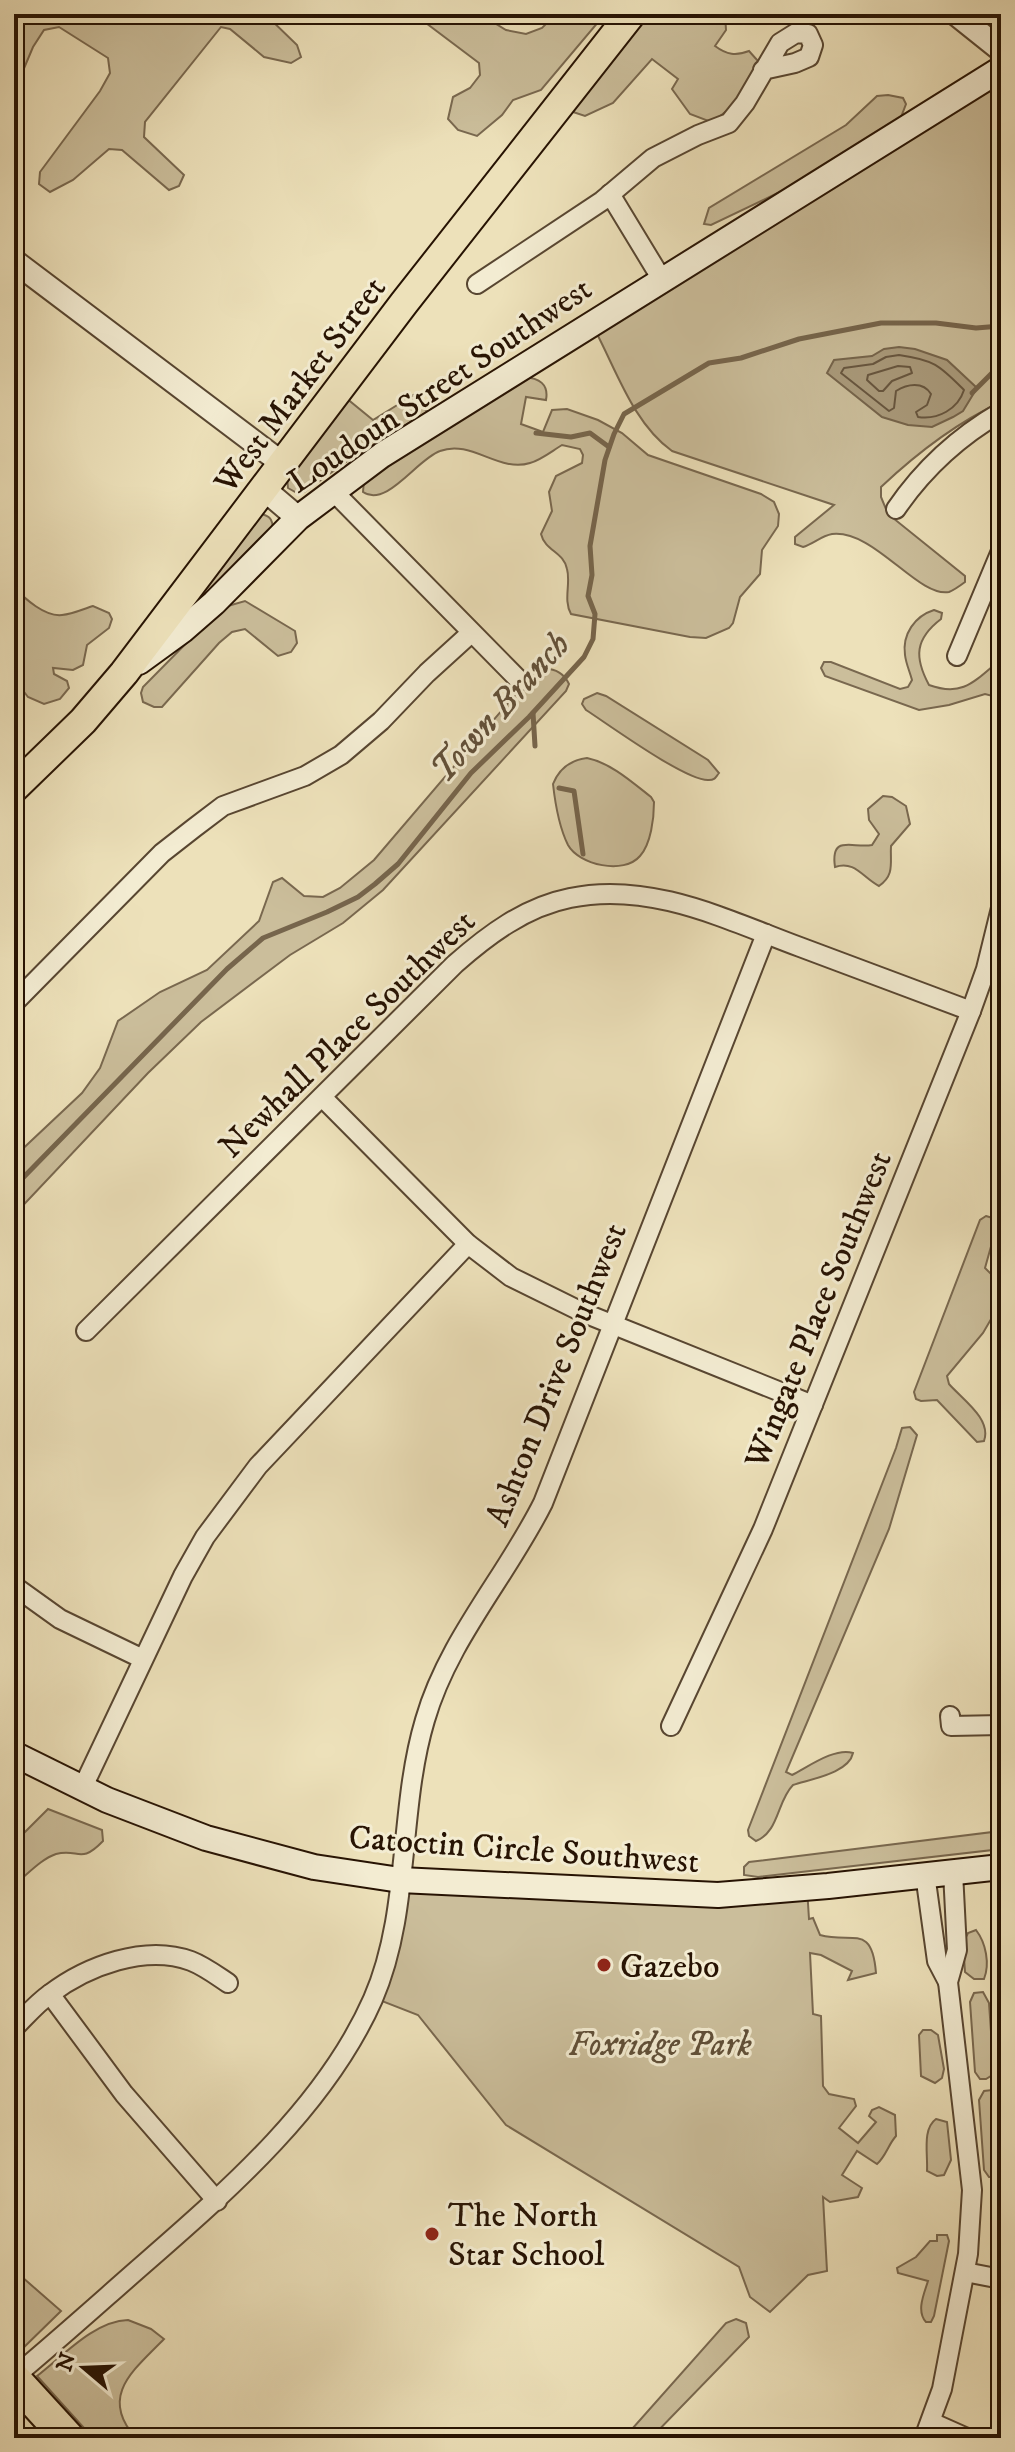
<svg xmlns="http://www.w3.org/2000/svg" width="1015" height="2452" viewBox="0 0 1015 2452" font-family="'IM FELL DW Pica',serif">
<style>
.green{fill:#cbbe9b;stroke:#79684f;stroke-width:2}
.water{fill:#aa9b7c;stroke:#76654c;stroke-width:2}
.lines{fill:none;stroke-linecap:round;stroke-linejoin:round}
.shore{stroke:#685740;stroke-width:2}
.stream{stroke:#76654c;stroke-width:5}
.minor-casing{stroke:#584631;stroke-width:22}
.tertiary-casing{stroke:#584631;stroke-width:26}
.secondary-casing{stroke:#271303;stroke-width:28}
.primary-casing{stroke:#271303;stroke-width:32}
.motorway-casing{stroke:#271303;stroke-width:36}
.minor{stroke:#f3ecd2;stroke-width:18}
.tertiary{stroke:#f3ecd2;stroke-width:22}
.secondary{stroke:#f3ecd2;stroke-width:24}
.primary{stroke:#ede1ba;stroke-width:28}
.motorway{stroke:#ede1ba;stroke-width:32}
.poi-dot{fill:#8f2418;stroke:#f3ecd2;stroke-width:3}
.labels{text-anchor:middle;stroke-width:6;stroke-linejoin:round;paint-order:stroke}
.street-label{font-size:34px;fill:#271303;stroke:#f3ecd2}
.poi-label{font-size:34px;fill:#271303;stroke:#f3ecd2;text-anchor:start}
.park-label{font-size:34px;font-style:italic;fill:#604f38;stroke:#f3ecd2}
.water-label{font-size:36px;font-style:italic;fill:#625039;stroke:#f3ecd2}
</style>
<rect width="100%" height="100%" fill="#ede1ba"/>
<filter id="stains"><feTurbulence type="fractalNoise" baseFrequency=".0025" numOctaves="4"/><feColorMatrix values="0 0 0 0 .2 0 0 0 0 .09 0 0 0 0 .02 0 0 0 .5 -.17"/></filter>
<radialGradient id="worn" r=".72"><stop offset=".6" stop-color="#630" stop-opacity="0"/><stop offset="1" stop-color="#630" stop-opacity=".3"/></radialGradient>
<g class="green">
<path d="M14 14H265L297 45 301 57 291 63 264 57 230 29 221 27 145 122 144 137 184 175 179 186 169 190 122 150 109 149 73 180 50 192 39 184 40 172 100 91 110 73 108 58 59 27 44 30 33 47 14 92Z"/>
<path d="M414 14H480L506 30 526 34 542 28 556 14H605L541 90 513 100 502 115 477 136 458 130 448 119 453 97 470 88 480 75 479 63Z"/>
<path d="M647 14H725L726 30 715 46C727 55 736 56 749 51L758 61C751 88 735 108 711 122L690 114 672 89 678 79 652 59 613 103 585 116 573 112V107Z"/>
<path d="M1001 86V402C956 423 917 453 881 487V497L888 514 965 576V582C961 585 954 590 949 592 918 598 874 529 832 534 821 536 813 544 803 547L795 544V537L834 505 672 451C634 424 617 372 596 332L982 91Z"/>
<path d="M888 95 903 98 906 104 901 117 882 131 788 188 711 225 704 224 709 208 846 125 877 96Z"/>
<path d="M524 377C539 378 549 384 546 400L526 397 521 424 543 432 552 410 567 409 598 420 622 433 648 455 761 494 774 502 779 514 778 526 762 550 760 574 740 597 733 623 729 628 706 638 690 637 571 614C563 600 571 583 567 569 564 552 545 551 541 534L552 511 549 492 556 476 582 463 583 455 580 449 562 445C552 451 541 460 530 463 499 473 471 439 440 451 417 459 387 508 363 492L364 480Z"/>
<path d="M415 394 427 412 353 457 304 492 297 493 288 488 287 477 346 398 373 420Z"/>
<path d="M261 514C270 516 272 519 273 528L181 621 257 516Z"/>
<path d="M14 587C25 599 45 617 62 615 73 614 83 609 93 606L109 613 112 619 109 628 87 645 83 665 73 670 53 668 54 674 67 681 69 688 60 699 44 704 28 697 14 679Z"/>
<path d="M245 601 295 631 297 643 291 652 278 656 245 629 232 632 219 643 162 707H154L143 702 141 693 143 687 221 608Z"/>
<path d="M934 610 942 613 941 619C915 639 914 657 929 685 959 696 971 685 994 665L1001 668V711L993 696 985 694 949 705 919 710 825 676 821 668 824 662H831L900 689 908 687 912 680C910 672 906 664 905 655 902 634 915 616 934 610Z"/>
<path d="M542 669C554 668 563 672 569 684L566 691 383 890 343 923 290 955 201 1022 148 1073 14 1215V1157L82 1093 100 1068 118 1021 160 992 207 970 259 921 273 882 282 878 304 896 323 897 340 888 374 860 532 675Z"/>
<path d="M597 693 606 696 708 760 719 773C715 778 715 780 709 780 687 782 608 724 586 710L582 704 584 699Z"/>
<path d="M587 758C611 763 632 782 651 797L654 802C654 818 651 844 640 856 624 875 579 865 568 845 560 829 555 802 553 784 559 769 571 760 587 758Z"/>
<path d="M883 796 892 797 906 806 910 824 891 846C890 863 895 875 879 886 863 878 855 860 835 867 830 833 854 849 872 845L879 834 869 820 868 809Z"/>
<path d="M986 1216 996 1219 997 1225 985 1268 991 1274 1001 1278V1302L983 1333 947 1376 949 1384C962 1399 992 1419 984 1441L977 1442 937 1400 921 1401 916 1399 914 1392 980 1220Z"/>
<path d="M910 1427 917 1435 889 1529 786 1772 792 1775C808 1767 835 1747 853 1753 849 1773 811 1779 793 1785 777 1801 779 1832 756 1841L749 1836 748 1830 896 1448 902 1428Z"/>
<path d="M48 1809 102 1830 103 1841C80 1865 79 1848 56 1854 41 1859 27 1875 14 1885V1843Z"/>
<path d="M1001 1831V1849L758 1877 744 1875V1867L749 1862Z"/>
<path d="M400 1881 807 1888 809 1919 813 1918 820 1935C853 1944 872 1923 876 1973L848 1980 852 1971 821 1955 810 1953 813 2014 821 2016 823 2086 829 2094 854 2099 856 2106 839 2128 858 2143 876 2122 869 2116 872 2110 879 2107 895 2115 896 2136C888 2145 886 2156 877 2164L857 2151 842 2175 862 2188 858 2197 830 2202 823 2197 827 2271 808 2275 770 2312 750 2297 739 2267 506 2125 418 2015 374 1998Z"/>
<path d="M976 1930C986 1943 990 1964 984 1979H974L965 1972 963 1943 968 1933Z"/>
<path d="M983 1992 989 2003 994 2074 986 2079H980L975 2072 970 2002 974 1993Z"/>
<path d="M923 2030H931L938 2035 944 2069 942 2078 935 2083 921 2076 919 2035Z"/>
<path d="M992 2090C1004 2114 1001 2147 1001 2174L995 2177H989L984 2170 979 2100 984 2091Z"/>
<path d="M936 2119 947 2122 951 2160 944 2175 937 2176 927 2171C928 2154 922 2129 936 2119Z"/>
<path d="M937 2235H947L949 2241 934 2316 931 2322H926C916 2311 924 2294 928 2281L898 2273 897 2268 916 2257 930 2241H937Z"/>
<path d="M14 2270 61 2311 18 2353 14 2349Z"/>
<path d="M736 2319 746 2323 749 2337 651 2438H624L726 2323Z"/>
<path d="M128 2320 151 2329 164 2339C134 2370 98 2396 136 2438H93L37 2376C63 2356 94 2321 128 2320Z"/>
</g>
<path class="water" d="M899 347 915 349 947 360 977 388 963 411 953 417 932 427 908 425 882 417 827 373 834 360 872 356 884 349Z"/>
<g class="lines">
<g class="shore">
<path d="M899 355C935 360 940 366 964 390 958 409 938 420 918 417L916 412 927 405 931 394C923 381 907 384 896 391L894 408 889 411 841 373 844 368 873 364 886 357Z"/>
<path d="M898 366 910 367 912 373 892 381 883 391H879L867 380 868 375Z"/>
</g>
<g class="stream">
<path d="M972 393 1001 364"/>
<path d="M536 433 571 437 590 433 609 447"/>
<path d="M533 713 535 746"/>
<path d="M559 788 574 791 583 854"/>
<path d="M14 1187 227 969 263 938 327 912 358 897 375 884 398 864 471 773 529 717 584 657 593 639 595 614 588 596 592 575 590 546 605 460 614 434 624 414 709 363 741 358 799 339 881 323H936L976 328 1001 326"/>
</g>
<g class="minor-casing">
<g id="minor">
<path d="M610 194 661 278"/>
<path d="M477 284 602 201 653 158 698 135 729 123 745 103 780 43 796 33 808 34 813 45 809 57 795 63 763 70"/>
<path d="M333 491 520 681"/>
<path d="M896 509C924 468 958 437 1001 412"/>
<path d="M957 656 1001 551"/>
<path d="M14 1003 162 853 194 828 223 806 305 776 341 755 381 721 427 673 471 633"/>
<path d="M322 1097 468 1244 511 1277 584 1313 813 1405"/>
<path d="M86 1331 455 964C488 935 525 907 570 898 650 881 727 920 800 947 857 968 914 990 971 1011"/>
<path d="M14 1586 60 1619 143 1659"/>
<path d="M950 1716 951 1726 1001 1725"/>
<path d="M671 1726 763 1529 971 1011 986 969 1001 908"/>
<path d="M82 1789 183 1576 205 1537 258 1466 468 1244"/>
<path d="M925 1874 937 1961 948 1982"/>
<path d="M50 1994 124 2094 217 2201"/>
<path d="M14 2028C26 2016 37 2003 50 1994 87 1966 145 1944 191 1961 204 1966 216 1975 228 1983"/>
<path d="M965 2272 1001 2279"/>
<path d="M14 2377C56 2342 96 2306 137 2270 225 2193 325 2108 373 1999 411 1912 398 1810 425 1720 448 1640 506 1577 543 1503L766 934"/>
<path d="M931 2422 967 2438"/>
<path d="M924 2438 942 2389 968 2254 972 2190 948 1982 957 1950 953 1872"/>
</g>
</g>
<g class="tertiary-casing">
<g id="tertiary">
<path d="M956 14 1001 50"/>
<path d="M14 261 283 464"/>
<path d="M265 490 298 518"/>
</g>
</g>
<g class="secondary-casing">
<g id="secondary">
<path d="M139 662 183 630 214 603 298 518 382 455 1001 69"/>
<path d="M14 1754 107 1800 206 1838 314 1867 400 1880 718 1895 828 1886 1001 1867"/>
</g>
</g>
<g class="primary-casing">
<path id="primary" d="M14 788 83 721 124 673 404 303 631 14"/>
</g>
<g class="motorway-casing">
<path id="motorway" d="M14 2379 68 2438"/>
</g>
<use href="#minor" class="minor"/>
<use href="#tertiary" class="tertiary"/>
<use href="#secondary" class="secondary"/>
<use href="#primary" class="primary"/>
<use href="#motorway" class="motorway"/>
</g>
<g class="poi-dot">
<circle cx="604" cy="1965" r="8"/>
<circle cx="432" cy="2234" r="8"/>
</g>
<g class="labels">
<g class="street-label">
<text transform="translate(299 384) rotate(-53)" y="12">West Market Street</text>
<text transform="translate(439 384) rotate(-34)" y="12">Loudoun Street Southwest</text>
<text transform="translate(346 1033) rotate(-44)" y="12">Newhall Place Southwest</text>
<text transform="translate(817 1309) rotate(-68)" y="12">Wingate Place Southwest</text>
<text transform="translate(555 1374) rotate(-68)" y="12">Ashton Drive Southwest</text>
<text transform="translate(524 1848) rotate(4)" y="12">Catoctin Circle Southwest</text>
</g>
<g class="poi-label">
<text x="620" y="1977">Gazebo</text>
<text x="448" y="2226">The North<tspan x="448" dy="39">Star School</tspan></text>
</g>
<g class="park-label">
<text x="660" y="2055">Foxridge Park</text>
</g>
<g class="water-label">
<text transform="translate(499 706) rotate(-48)" y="13">Town Branch</text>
</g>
</g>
<rect width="1015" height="2452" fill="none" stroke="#ede1ba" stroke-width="48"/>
<rect x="16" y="16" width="983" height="2420" fill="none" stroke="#271303" stroke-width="4"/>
<rect x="24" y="24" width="967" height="2404" fill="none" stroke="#271303" stroke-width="2"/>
<g transform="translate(84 2368) rotate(289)" stroke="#f3ecd2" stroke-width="6" paint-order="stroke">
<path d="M0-6L14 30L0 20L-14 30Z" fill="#271303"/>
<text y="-12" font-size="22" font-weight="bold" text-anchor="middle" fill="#271303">N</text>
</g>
<rect width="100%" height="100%" filter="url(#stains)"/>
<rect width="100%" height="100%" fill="url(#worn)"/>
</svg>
